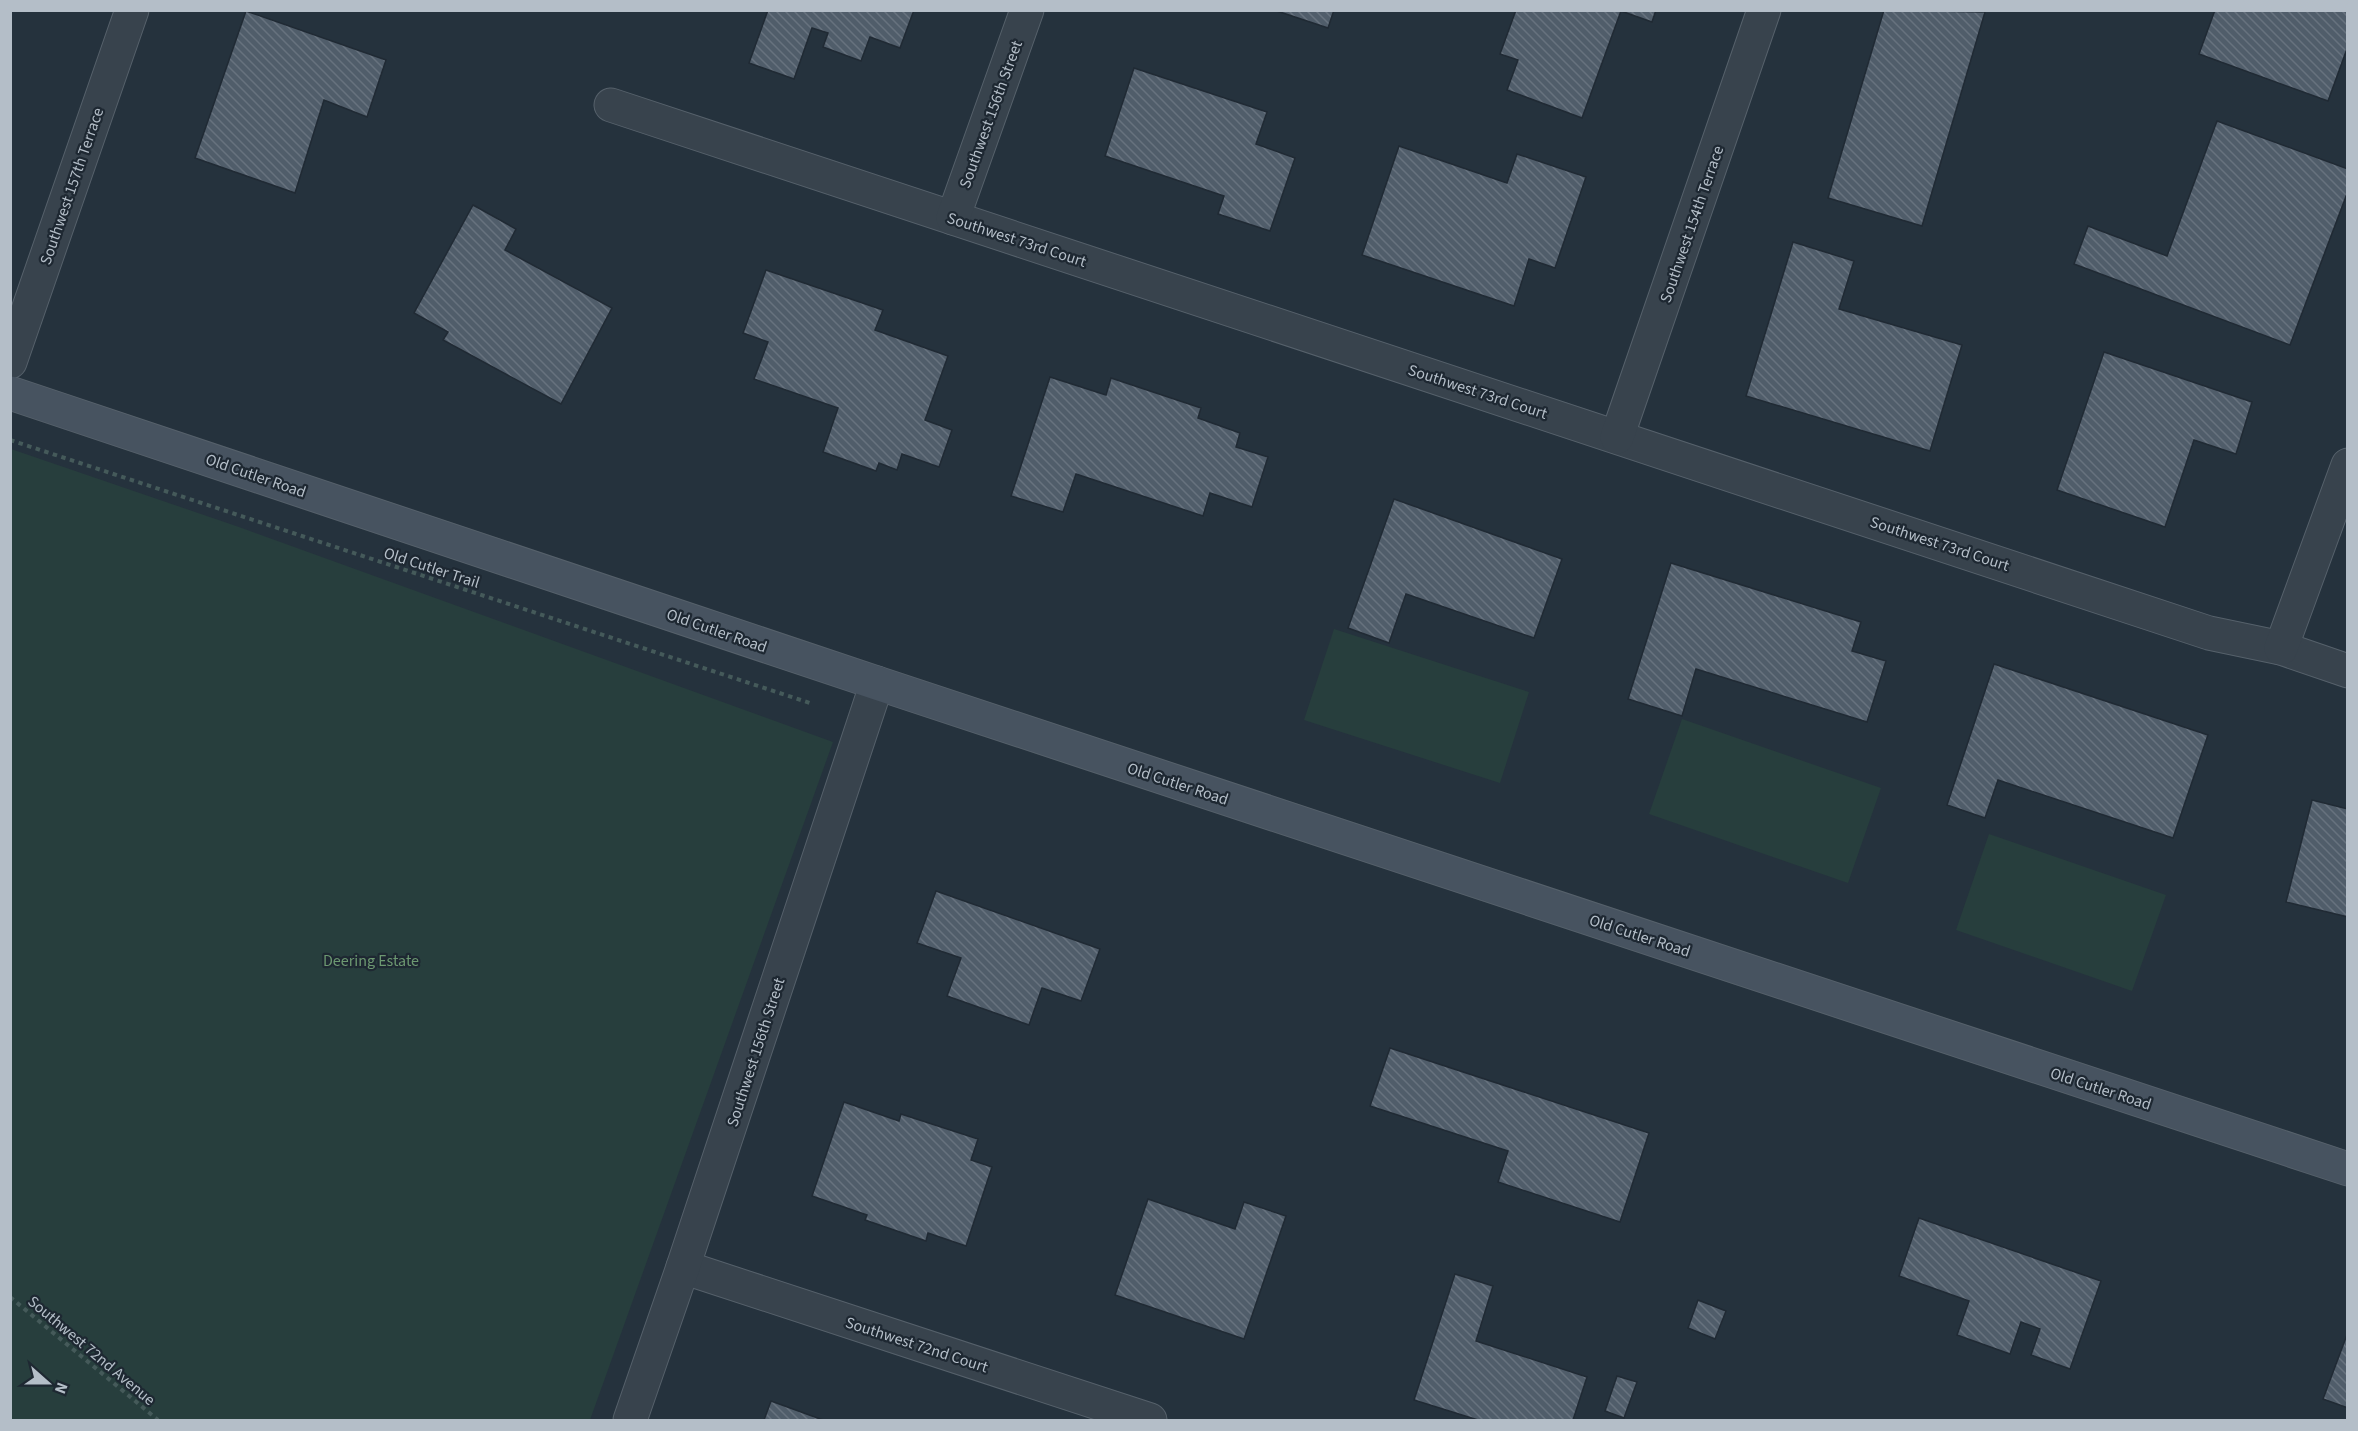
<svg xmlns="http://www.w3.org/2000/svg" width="2358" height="1431" viewBox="0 0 2358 1431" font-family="'Source Sans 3',sans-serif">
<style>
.green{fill:#273e3d}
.building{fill:url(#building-back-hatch);stroke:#202a34;stroke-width:1.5}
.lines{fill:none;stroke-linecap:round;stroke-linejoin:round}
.street-casing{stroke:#56616b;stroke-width:35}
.secondary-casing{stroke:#56616b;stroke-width:35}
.path{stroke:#455a5a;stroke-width:4;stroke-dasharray:4.5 4.5;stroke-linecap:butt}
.street{stroke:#38434d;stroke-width:33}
.secondary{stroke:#475360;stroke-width:33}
.labels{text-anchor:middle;stroke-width:4.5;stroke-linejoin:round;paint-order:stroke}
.street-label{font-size:16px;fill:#b4bec8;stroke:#1e2832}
.park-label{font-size:16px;fill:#6c9871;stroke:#1e2832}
</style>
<defs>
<pattern id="building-back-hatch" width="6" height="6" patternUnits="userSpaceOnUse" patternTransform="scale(1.5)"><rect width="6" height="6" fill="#505d6a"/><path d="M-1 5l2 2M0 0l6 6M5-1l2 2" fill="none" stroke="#67727e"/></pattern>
</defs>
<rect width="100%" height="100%" fill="#25323d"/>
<g class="green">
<path d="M11 449 239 527 833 742 590 1420H11Z"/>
<path d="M1334 629 1529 692 1500 783 1304 720Z"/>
<path d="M1682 719 1881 788 1848 883 1649 814Z"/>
<path d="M1989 834 2166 895 2132 991 1956 930Z"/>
</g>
<g class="building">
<path d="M768 10H914L900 48 870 37 861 61 823 47 828 33 812 28 794 79 749 63Z"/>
<path d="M1274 10H1334L1328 28Z"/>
<path d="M1516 10H1656L1652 22 1621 11 1582 118 1507 90 1518 60 1500 54Z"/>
<path d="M1884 10 1985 12 1922 226 1828 198Z"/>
<path d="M2215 10H2348V46L2328 101 2199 54Z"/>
<path d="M246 11 386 60 367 117 324 100 295 193 195 158Z"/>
<path d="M1134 68 1267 112 1256 144 1295 158 1270 231 1218 214 1224 196 1105 156Z"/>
<path d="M2217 121 2348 169V191L2290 345 2074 264 2088 226 2167 256Z"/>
<path d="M1399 146 1507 183 1517 154 1586 177 1555 268 1529 259 1514 306 1362 255Z"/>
<path d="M473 205 516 229 505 250 612 308 561 404 443 340 448 332 414 313Z"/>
<path d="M1793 242 1854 261 1839 309 1962 345 1930 451 1746 396Z"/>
<path d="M766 270 883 310 875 330 948 356 925 420 952 430 939 467 902 454 897 470 879 463 876 471 823 452 838 408 754 379 768 342 743 333Z"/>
<path d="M2104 352 2252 402 2236 454 2194 440 2165 527 2057 490Z"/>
<path d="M1050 377 1106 395 1111 378 1201 408 1198 418 1240 433 1236 447 1268 457 1252 507 1210 493 1203 516 1076 474 1063 512 1011 496Z"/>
<path d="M1394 499 1562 559 1534 638 1406 594 1389 643 1348 628Z"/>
<path d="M1671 563 1861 622 1852 651 1886 661 1867 722 1696 669 1682 716 1628 699Z"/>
<path d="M1994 664 2208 735 2173 838 1998 780 1985 818 1947 805Z"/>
<path d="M2312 800 2348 809V917L2286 902Z"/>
<path d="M936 891 1100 949 1081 1001 1042 988 1029 1025 947 996 961 958 917 943Z"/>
<path d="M1390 1048 1649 1133 1620 1222 1498 1182 1508 1151 1370 1106Z"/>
<path d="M844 1102 899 1121 901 1114 978 1139 971 1160 992 1167 966 1246 928 1233 926 1241 865 1220 867 1215 812 1196Z"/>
<path d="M1148 1199 1235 1229 1244 1202 1286 1216 1244 1339 1115 1295Z"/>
<path d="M1919 1218 2101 1281 2070 1369 2031 1355 2040 1329 2021 1322 2010 1354 1957 1335 1969 1301 1899 1276Z"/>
<path d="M1455 1274 1493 1286 1476 1341 1587 1377 1573 1420H1478L1414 1400Z"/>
<path d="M1698 1300 1726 1311 1715 1339 1688 1328Z"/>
<path d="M2348 1332V1408L2323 1399Z"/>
<path d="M1617 1376 1637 1382 1624 1418 1605 1411Z"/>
<path d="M771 1401 823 1420H764Z"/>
</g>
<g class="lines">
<g class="street-casing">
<g id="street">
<path d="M611 105 2209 633 2281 648 2348 671"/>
<path d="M953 218 1027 10"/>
<path d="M10 362 132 10"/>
<path d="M1617 437 1764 10"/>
<path d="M2281 648 2348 465"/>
<path d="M683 1267 1150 1420"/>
<path d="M630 1420 683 1267 877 683"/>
</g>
</g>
<g class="secondary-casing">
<path id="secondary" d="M10 393 877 683 2348 1169"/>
</g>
<g class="path">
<path d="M10 440 813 704"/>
<path d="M10 1297 158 1420"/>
</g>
<use href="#street" class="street"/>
<use href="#secondary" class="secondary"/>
</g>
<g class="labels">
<g class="street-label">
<text transform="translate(990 114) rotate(-70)" y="6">Southwest 156th Street</text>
<text transform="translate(71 186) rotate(-71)" y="6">Southwest 157th Terrace</text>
<text transform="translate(1691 224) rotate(-71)" y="6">Southwest 154th Terrace</text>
<text transform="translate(1017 239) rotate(18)" y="6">Southwest 73rd Court</text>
<text transform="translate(1478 391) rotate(18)" y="6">Southwest 73rd Court</text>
<text transform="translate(256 475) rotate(19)" y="6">Old Cutler Road</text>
<text transform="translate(1940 543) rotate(18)" y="6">Southwest 73rd Court</text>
<text transform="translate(432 567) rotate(18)" y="6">Old Cutler Trail</text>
<text transform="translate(717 630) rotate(19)" y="6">Old Cutler Road</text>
<text transform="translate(1178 783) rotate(18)" y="6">Old Cutler Road</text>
<text transform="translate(1640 935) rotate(18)" y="6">Old Cutler Road</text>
<text transform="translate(755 1052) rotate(-72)" y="6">Southwest 156th Street</text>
<text transform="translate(2101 1088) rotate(18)" y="6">Old Cutler Road</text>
<text transform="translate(917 1344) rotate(18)" y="6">Southwest 72nd Court</text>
<text transform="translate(92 1350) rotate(40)" y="6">Southwest 72nd Avenue</text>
</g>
<g class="park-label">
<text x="371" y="966">Deering Estate</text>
</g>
</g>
<rect width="2358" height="1431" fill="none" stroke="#b4bec8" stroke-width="24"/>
<g transform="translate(48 1383) rotate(111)" stroke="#1e2832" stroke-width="4.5" paint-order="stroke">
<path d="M0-4.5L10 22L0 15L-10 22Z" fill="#b4bec8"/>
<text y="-9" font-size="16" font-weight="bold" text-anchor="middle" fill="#b4bec8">N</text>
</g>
</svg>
